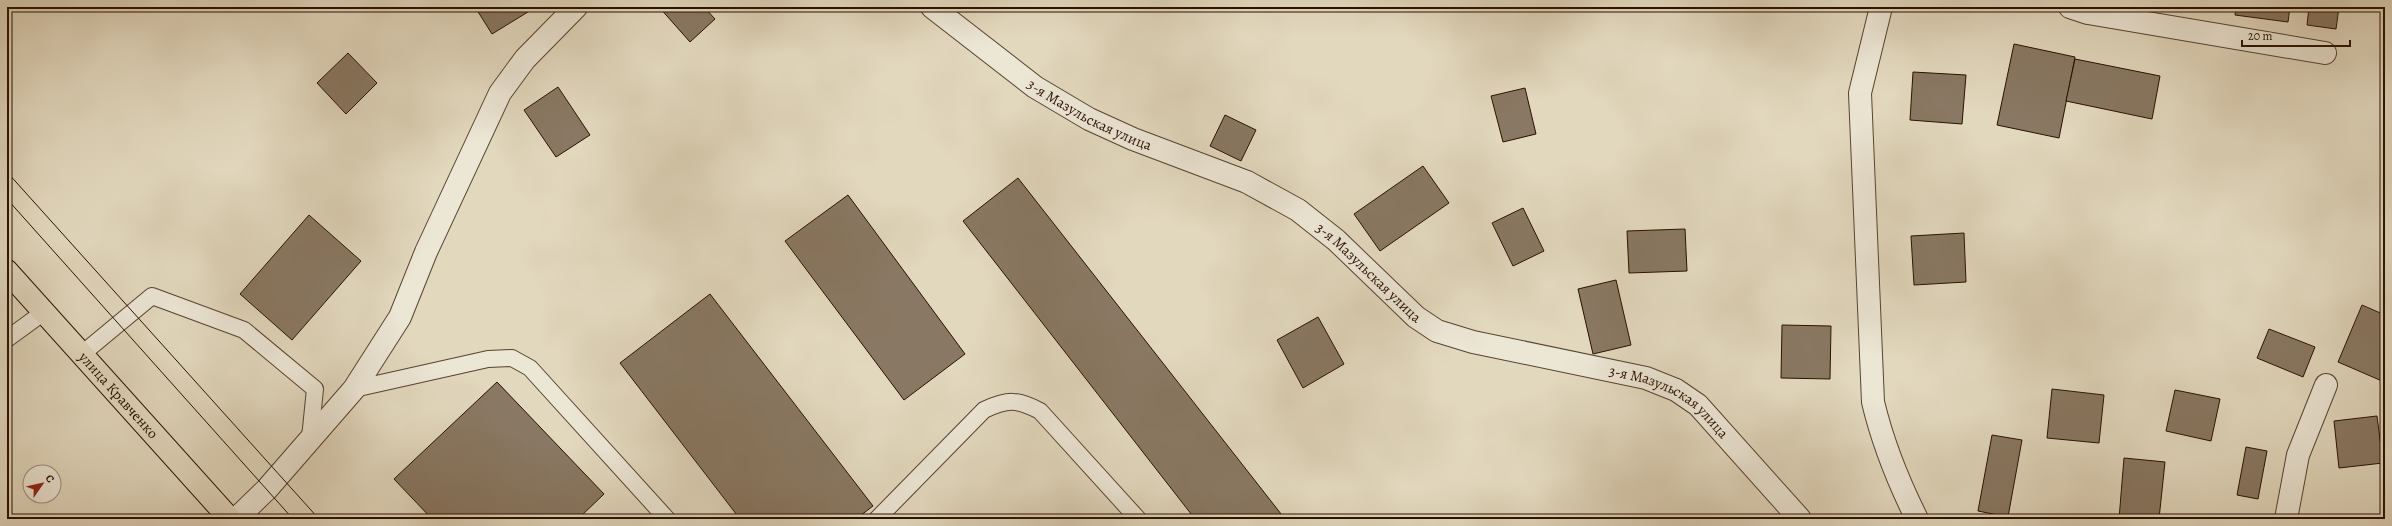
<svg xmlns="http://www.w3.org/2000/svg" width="2392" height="526" viewBox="0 0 2392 526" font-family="Alegreya,serif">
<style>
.building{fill:#897863;stroke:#291000}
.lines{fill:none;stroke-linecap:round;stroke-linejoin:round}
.service-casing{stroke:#574230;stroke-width:18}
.minor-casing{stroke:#574230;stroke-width:24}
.primary-casing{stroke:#291000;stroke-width:24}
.service{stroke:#ece6d5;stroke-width:16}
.minor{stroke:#ece6d5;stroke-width:22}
.primary{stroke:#e2d8be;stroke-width:22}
.tram{stroke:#291000;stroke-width:1}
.labels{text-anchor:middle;stroke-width:3;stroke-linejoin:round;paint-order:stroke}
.street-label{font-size:15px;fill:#291000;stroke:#ece6d5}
</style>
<rect width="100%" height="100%" fill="#e2d8be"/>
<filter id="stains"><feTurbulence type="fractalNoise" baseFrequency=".005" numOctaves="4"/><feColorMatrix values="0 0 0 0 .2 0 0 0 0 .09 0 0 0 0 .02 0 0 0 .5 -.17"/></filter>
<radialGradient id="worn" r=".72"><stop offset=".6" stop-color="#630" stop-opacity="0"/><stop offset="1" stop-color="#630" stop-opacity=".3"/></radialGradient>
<g class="building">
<path d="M475 7H536L492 34Z"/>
<path d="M659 7H704L715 19 690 42Z"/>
<path d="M2236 7H2290L2288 22 2235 15Z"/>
<path d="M2309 7H2339L2336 29 2307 25Z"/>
<path d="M2014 44 2075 57 2059 138 1997 125Z"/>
<path d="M348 53 377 83 346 114 317 83Z"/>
<path d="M2075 59 2160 76 2152 119 2066 101Z"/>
<path d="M1913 72 1966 75 1962 124 1910 120Z"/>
<path d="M558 87 590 135 556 157 524 110Z"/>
<path d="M1525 88 1536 134 1503 142 1491 96Z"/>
<path d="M1225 115 1256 130 1241 161 1210 146Z"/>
<path d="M1423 166 1449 203 1380 251 1354 214Z"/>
<path d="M1018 178 1285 519H1195L963 221Z"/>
<path d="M848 195 965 354 904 400 785 241Z"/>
<path d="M1523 208 1544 251 1513 266 1492 223Z"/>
<path d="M309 215 361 261 292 340 240 294Z"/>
<path d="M1685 229 1687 271 1629 273 1627 231Z"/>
<path d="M1964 233 1966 282 1914 285 1911 236Z"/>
<path d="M1616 280 1631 345 1593 354 1578 289Z"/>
<path d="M710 294 873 506 856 519H740L620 363Z"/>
<path d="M2362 305 2385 315V375L2382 381 2338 362Z"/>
<path d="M1318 317 1344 364 1303 388 1277 340Z"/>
<path d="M1782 325 1831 326 1830 379 1781 378Z"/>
<path d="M2269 329 2315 347 2303 377 2257 358Z"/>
<path d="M497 382 604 494 578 519H432L394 479Z"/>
<path d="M2052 389 2104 395 2099 443 2047 438Z"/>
<path d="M2175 390 2220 399 2211 441 2166 431Z"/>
<path d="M2377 416 2383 463 2339 468 2334 421Z"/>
<path d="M1992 435 2022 440 2008 517 1978 511Z"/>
<path d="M2246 447 2267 451 2258 499 2237 495Z"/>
<path d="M2124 458 2165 462 2159 519H2119Z"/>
</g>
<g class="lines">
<g class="service-casing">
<g id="service">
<path d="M7 339 44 312"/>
<path d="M82 354 152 296 244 330 315 389 310 438"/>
<path d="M354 389 488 359 512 358 530 368 667 519"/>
<path d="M877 519 984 410C1008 399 1017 399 1040 411L1138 519"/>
</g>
</g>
<g class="minor-casing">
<g id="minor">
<path id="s1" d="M932 7 1035 87 1089 119 1133 139 1247 182 1298 210 1336 240 1416 317 1437 331 1473 342 1646 378 1676 390 1698 405 1800 519"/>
<path d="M1881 7 1860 93 1873 402C1883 444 1898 481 1917 519"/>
<path d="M2070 7 2088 13 2325 53"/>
<path d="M236 519 267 489 354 389 400 317 426 252 500 93 525 59 576 7"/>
<path d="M2286 519 2298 455 2326 385"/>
</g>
</g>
<g class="primary-casing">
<g id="primary">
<path id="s2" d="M7 271 230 519"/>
</g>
</g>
<use href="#service" class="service"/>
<use href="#minor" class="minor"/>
<use href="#primary" class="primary"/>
<g class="tram">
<path d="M7 172 319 519"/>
<path d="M7 199 293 519"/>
</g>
</g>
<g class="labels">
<g class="street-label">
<text dy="5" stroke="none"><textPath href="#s1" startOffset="192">3-я Мазульская улица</textPath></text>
<text dy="5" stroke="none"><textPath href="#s1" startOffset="516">3-я Мазульская улица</textPath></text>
<text dy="5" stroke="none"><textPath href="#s2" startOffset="167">улица Кравченко</textPath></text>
<text dy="5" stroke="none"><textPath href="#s1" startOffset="852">3-я Мазульская улица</textPath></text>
</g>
</g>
<rect width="2392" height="526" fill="none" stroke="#e2d8be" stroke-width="24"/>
<rect x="8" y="8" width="2376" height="510" fill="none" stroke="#291000" stroke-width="2"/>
<rect x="12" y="12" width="2368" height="502" fill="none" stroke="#291000"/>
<g transform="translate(42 484) rotate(56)"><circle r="19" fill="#ece6d5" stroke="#9e9080"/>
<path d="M0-3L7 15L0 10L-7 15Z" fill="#8f2418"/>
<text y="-6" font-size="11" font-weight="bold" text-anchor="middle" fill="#291000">С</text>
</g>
<path d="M2242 40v6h108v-6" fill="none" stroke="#291000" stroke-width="2"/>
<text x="2248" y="40" font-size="12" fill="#291000" stroke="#ece6d5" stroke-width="3" paint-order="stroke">20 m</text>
<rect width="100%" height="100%" filter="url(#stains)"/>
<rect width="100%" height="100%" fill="url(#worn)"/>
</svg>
